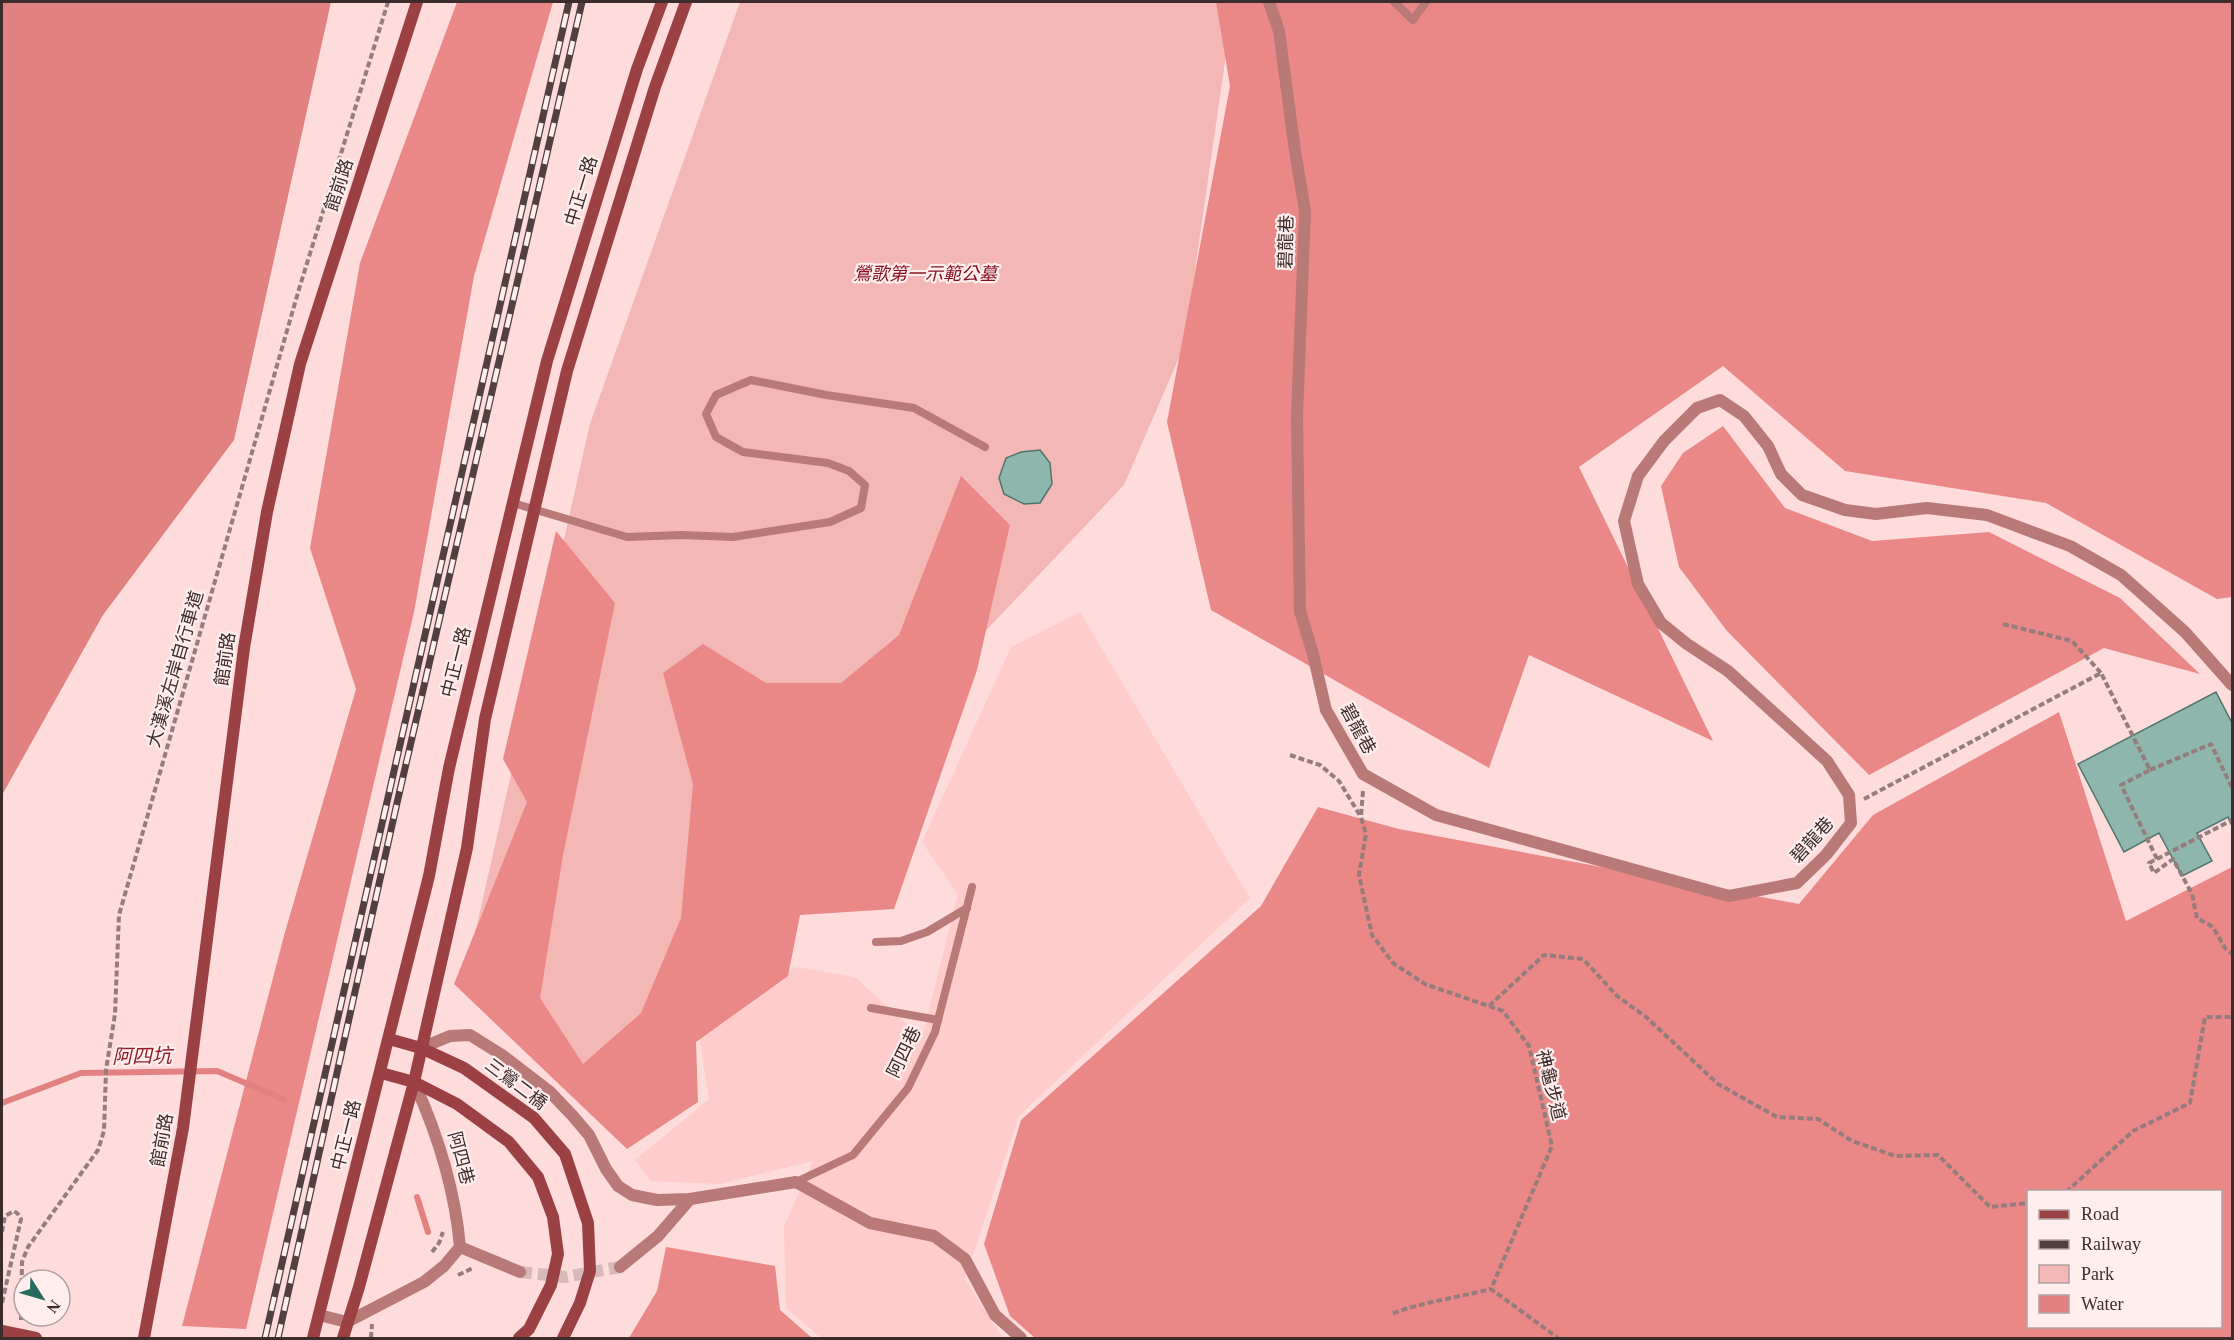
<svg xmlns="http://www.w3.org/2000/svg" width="2234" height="1340" viewBox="0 0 2234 1340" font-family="'Times New Roman','Noto Sans TC',serif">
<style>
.built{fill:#fecdcb}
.green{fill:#f3b7b5}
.forest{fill:#e98887;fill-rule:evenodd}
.water{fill:#e18280}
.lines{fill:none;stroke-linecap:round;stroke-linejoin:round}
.stream{stroke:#e18280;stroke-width:6}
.building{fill:#8eb6ac;stroke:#4f756c;stroke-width:1.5}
.street-tunnel{stroke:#d6b9b8;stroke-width:12;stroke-dasharray:12 6;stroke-linecap:butt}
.path{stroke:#947d7c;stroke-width:4;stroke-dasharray:6 3;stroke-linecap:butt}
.lane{stroke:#b87977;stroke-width:8}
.street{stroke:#b87977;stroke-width:12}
.secondary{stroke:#9c4143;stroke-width:12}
.rail-casing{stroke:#51403f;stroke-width:7}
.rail{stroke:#ffeeed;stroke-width:4.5;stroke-dasharray:14;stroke-linecap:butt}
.secondary-bridge{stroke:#9c4143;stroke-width:12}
.labels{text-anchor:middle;stroke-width:4.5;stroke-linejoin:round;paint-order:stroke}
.street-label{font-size:18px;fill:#3c2d2c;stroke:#ffeeed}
.park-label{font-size:18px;font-style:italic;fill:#830e1f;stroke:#ffeeed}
.water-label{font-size:20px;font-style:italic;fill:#901e29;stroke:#ffeeed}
</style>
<rect width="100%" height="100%" fill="#fddcdb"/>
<path class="built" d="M1080 612 1250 898 1019 1116 965 1279 1003 1338H821L786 1308 784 1226 813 1161 720 1184 650 1181 635 1160 709 1099 698 1031 796 967 855 977 922 1038 958 895 922 842 1011 647Z"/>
<path class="green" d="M740 2H1220L1229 34 1184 346 1124 485 906 715 590 1103 465 978 590 424Z"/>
<g class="forest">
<path d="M457 2H553L474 276 414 612 246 1329 182 1326 285 932 356 689 310 548 360 263Z"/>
<path d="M1216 2H2232V597L2217 599 2046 503 1845 471 1723 366 1579 467 1713 741 1529 655 1489 768 1211 610 1167 422 1230 86Z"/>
<path d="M1723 426 1785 508 1872 541 1989 532 2120 598 2200 674 2104 648 1869 775 1727 631 1679 567 1661 486 1683 453Z"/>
<path d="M961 476 1010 525 977 670 894 909 800 915 788 976 696 1042 698 1102 627 1149 454 984 527 802 503 759 556 531 615 603 563 855 540 998 583 1064 641 1013 681 918 693 784 663 673 703 644 766 683H841L899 635Z"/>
<path d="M2059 712 2126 921 2232 867V1338H1035L1010 1316 984 1244 1021 1120 1261 906 1318 807 1399 829 1799 904 1873 815ZM2028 1192H2220V1326H2028Z"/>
<path d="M666 1247 775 1266 780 1310 812 1338H629L657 1291Z"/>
</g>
<path class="water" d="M2 2H331L234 440 103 615 2 795Z"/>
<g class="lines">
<g class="stream">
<path d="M2 1103 81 1073 217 1071 283 1099"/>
<path d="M417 1197 428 1232"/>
</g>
</g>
<g class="building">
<path d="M1040 450 1050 463 1052 484 1040 503 1024 504 1004 494 999 478 1006 458 1021 452Z"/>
<path d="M2216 692 2232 723V826L2228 817 2197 833 2212 861 2182 876 2159 833 2124 852 2078 764Z"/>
</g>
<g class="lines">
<path class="street-tunnel" d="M520 1272 565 1277 620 1267"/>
<g class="path">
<path d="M2003 624 2072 641 2101 673"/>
<path d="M1290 755 1320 765 1339 781 1361 817"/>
<path d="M2150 770 2211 744 2232 788"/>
<path d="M1363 791 1361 817 1366 834 1359 875 1372 935 1393 963 1425 984 1503 1011 1529 1046 1552 1146 1491 1289 1558 1338"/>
<path d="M1864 799 2101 673 2150 770 2121 785 2157 859 2149 863 2154 873 2173 859 2192 894 2197 918 2213 927 2225 948 2232 954"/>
<path d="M2157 859 2232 820"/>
<path d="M1489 1006 1544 955 1583 959 1617 996 1646 1017 1718 1084 1777 1117 1818 1119 1852 1141 1895 1156 1938 1155 1990 1207 2028 1203"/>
<path d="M2066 1192 2133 1131 2190 1103 2205 1017H2232"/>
<path d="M2 1232 5 1216 14 1211 18 1214 21 1219 2 1303"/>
<path d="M432 1252 439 1243 443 1232"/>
<path d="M458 1275 473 1268"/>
<path d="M1393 1313C1425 1302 1459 1297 1491 1289"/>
<path d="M21 1320 22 1262 28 1247 98 1150 104 1131 106 1070 115 1014 119 915 299 289 388 2"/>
<path d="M371 1338 372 1324"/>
</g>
<g class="lane">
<path d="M1394 2 1413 20 1426 2"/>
<path d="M513 503 627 537 681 535 733 537 830 522 861 508 865 485 849 471 828 463 743 452 716 437 706 414 716 395 751 380 826 395 914 408 985 447"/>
<path d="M876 942 901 941 927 932 967 908"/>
<path d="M871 1008 938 1020"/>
<path d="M796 1182 853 1155 908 1088 935 1032 972 887"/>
</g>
<g class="street">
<path d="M1269 2 1279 31 1295 151 1305 211 1297 417 1300 611 1313 654 1326 710 1363 774 1436 815 1729 896 1797 883 1826 855 1851 823 1849 795 1827 761 1728 671 1687 644 1661 623 1638 584 1624 521 1638 476 1664 441 1697 408 1720 400 1744 416 1768 446 1781 474 1802 495 1845 510 1876 514 1927 508 1987 515 2070 546 2121 575 2185 632 2232 685"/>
<path d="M421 1048 450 1036 470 1035 502 1055 549 1091 572 1115 589 1135 606 1169 618 1186 632 1195 657 1200 690 1199 796 1182 870 1223 934 1236 965 1259 995 1315 1021 1338"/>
<path d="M460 1247 520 1272"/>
<path d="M620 1267 658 1236 690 1199"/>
<path d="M319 1315 347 1322 424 1282 444 1266 460 1247C455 1189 438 1135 414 1082"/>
</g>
<g class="secondary">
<path d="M389 1039 421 1048 464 1068 534 1118 565 1154 588 1223 590 1271 580 1303 563 1338"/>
<path d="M381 1073 414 1082 457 1104 509 1142 538 1177 553 1217 558 1254 551 1285 529 1329 519 1338"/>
<path d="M144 1338 183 1128 244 648 267 512 300 364 417 2"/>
<path d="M313 1338 429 876 449 768 547 361 637 69 662 2"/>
<path d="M343 1338 359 1287 414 1082 467 848 485 719 567 371 655 87 686 2"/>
</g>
<g class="rail-casing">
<g id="rail">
<path d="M265 1338 569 2"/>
<path d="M278 1338 397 803 582 2"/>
</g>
</g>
<use href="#rail" class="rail"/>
<path class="secondary-bridge" d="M2 1331 36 1338"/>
</g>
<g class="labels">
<g class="street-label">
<text transform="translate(339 185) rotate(-72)" y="6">館前路</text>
<text transform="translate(581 191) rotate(-73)" y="6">中正一路</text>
<text transform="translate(1286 242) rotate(-89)" y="6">碧龍巷</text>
<text transform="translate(225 659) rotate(-82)" y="6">館前路</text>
<text transform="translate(456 662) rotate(-76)" y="6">中正一路</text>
<text transform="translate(175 669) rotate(-74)" y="6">大漢溪左岸自行車道</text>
<text transform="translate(1358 729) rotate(61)" y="6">碧龍巷</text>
<text transform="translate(1812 840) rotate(-48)" y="6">碧龍巷</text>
<text transform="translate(904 1052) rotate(-64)" y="6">阿四巷</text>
<text transform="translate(516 1084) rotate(37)" y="6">三鶯二橋</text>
<text transform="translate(1551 1085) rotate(76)" y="6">神龜步道</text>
<text transform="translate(346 1135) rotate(-76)" y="6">中正一路</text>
<text transform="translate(162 1140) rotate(-80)" y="6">館前路</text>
<text transform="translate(461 1158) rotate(75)" y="6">阿四巷</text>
</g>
<g class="park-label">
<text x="925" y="280">鶯歌第一示範公墓</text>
</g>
<g class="water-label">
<text transform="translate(142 1056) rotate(-1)" y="7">阿四坑</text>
</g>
</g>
<rect width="2234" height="1340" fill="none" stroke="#3c2d2c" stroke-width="6"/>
<rect x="2027" y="1190" width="195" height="138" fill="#ffeeed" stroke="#b1a1a0" stroke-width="1.5"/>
<rect x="2039" y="1210" width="30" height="9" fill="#9c4143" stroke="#b1a1a0" stroke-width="1.5"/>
<text x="2081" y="1220" font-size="18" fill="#3c2d2c">Road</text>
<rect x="2039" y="1240" width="30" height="9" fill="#51403f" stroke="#b1a1a0" stroke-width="1.5"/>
<text x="2081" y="1250" font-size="18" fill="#3c2d2c">Railway</text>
<rect x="2039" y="1265" width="30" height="18" fill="#f3b7b5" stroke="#b1a1a0" stroke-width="1.5"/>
<text x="2081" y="1280" font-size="18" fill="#3c2d2c">Park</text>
<rect x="2039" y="1295" width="30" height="18" fill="#e18280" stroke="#b1a1a0" stroke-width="1.5"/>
<text x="2081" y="1310" font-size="18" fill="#3c2d2c">Water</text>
<g transform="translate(42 1298) rotate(127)"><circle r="28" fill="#ffeeed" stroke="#b1a1a0" stroke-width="1.5"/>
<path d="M0-4.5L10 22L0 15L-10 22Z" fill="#266b5e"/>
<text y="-9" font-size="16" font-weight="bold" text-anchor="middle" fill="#3c2d2c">N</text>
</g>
</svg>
